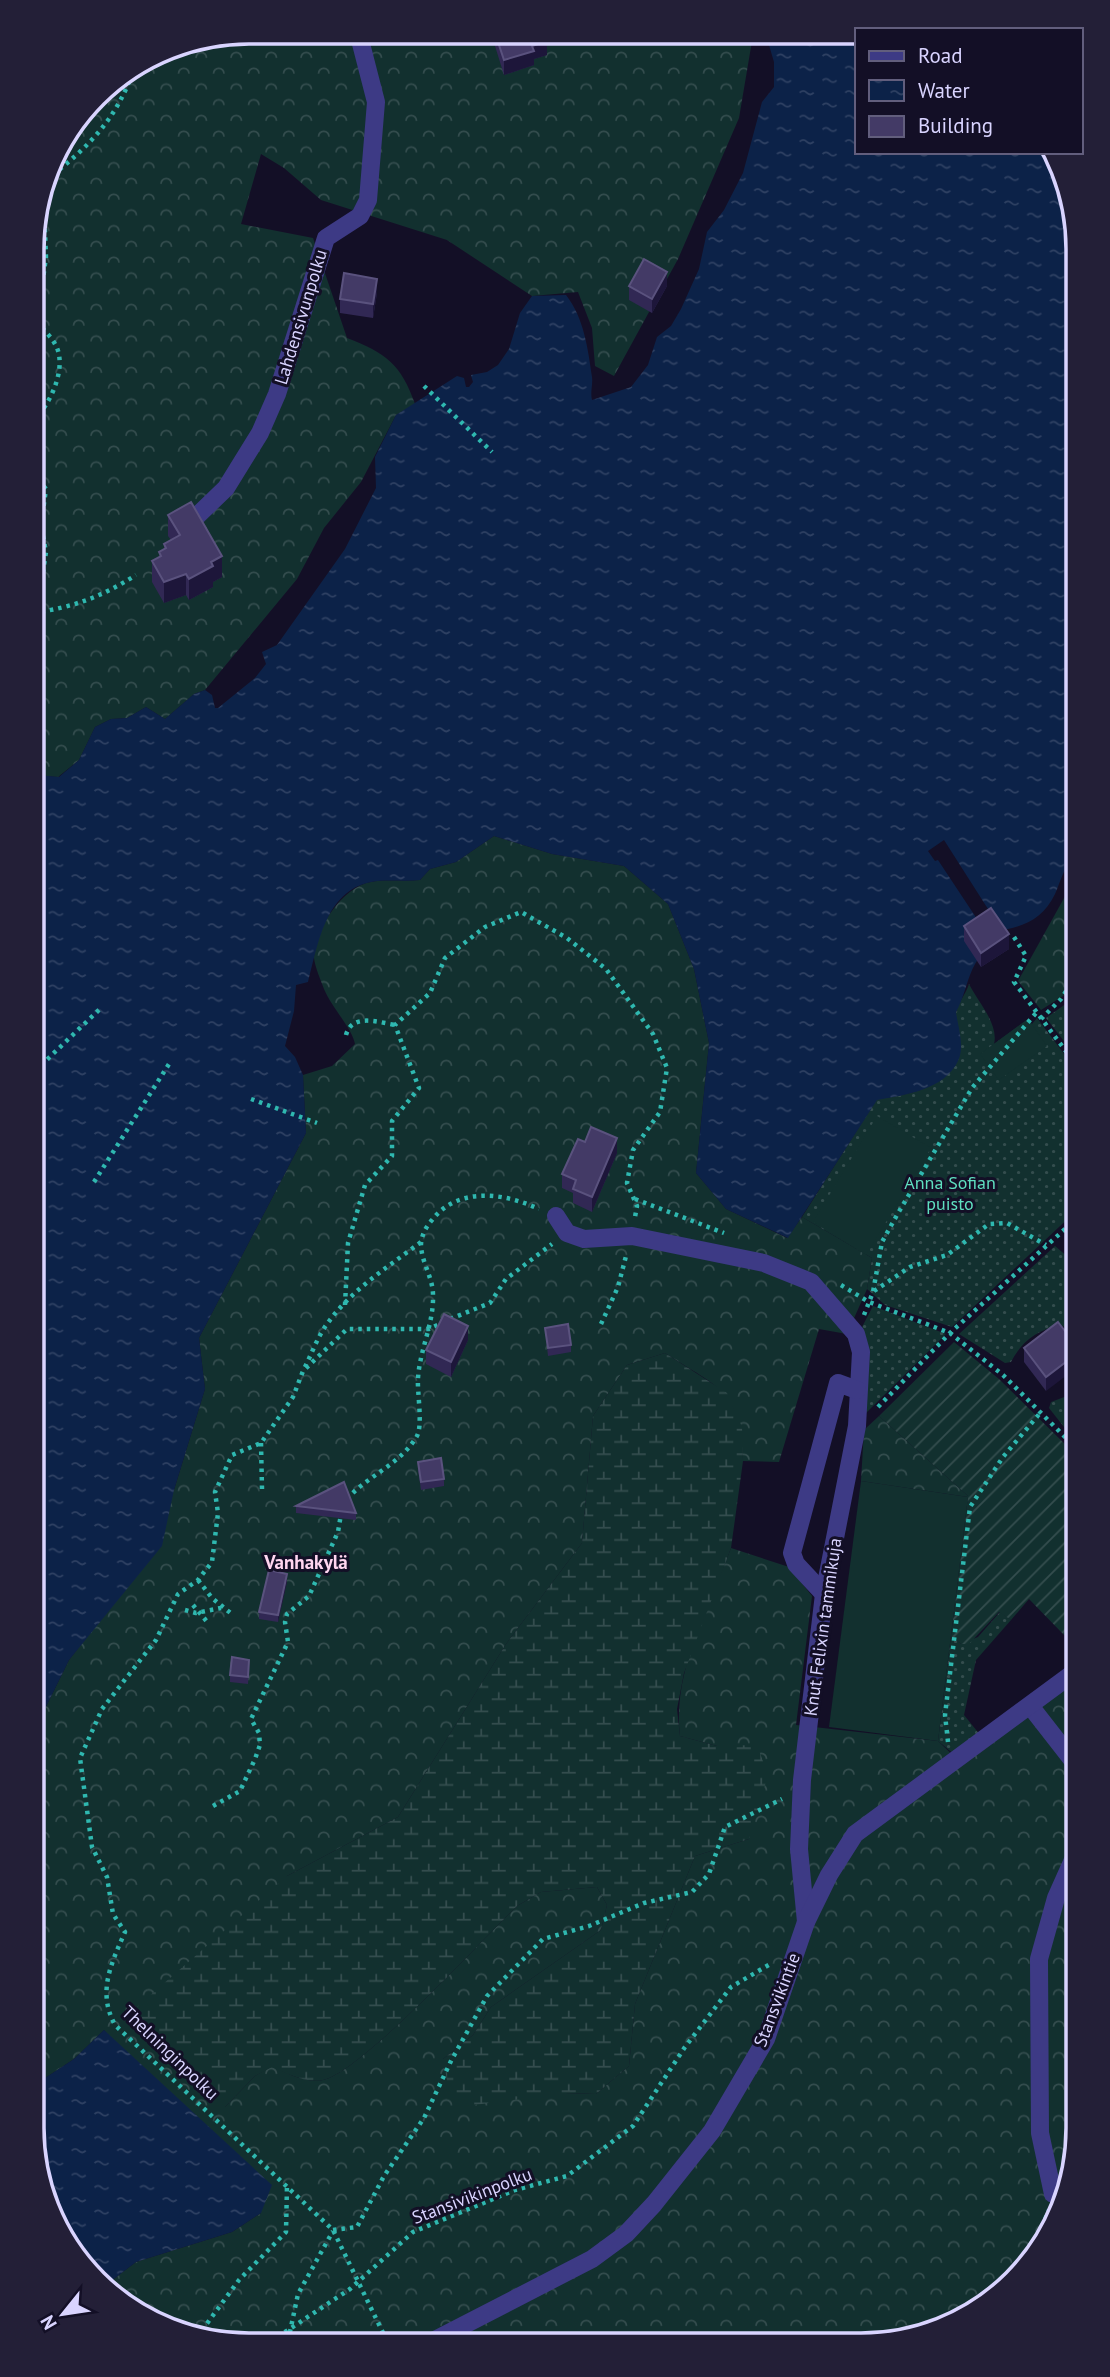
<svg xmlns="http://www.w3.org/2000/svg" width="1110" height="2377" viewBox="0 0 1110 2377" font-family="'PT Sans',sans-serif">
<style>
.grass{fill:url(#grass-dots)}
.forest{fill:url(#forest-crowns)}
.wetland{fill:url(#wetland-marsh)}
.garden{fill:url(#garden-furrows)}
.pitch{fill:#12302f}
.water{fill:url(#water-ripples)}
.pier{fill:#130f26}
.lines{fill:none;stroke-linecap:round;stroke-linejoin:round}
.path{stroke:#2fb8b0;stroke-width:4.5;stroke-dasharray:3.5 5;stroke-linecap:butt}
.minor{stroke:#3d3a85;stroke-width:18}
.wall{fill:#312854}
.shaded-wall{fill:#1d163a}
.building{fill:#433a66;stroke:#5a527e;stroke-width:2}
.labels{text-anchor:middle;stroke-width:6;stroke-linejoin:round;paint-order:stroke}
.street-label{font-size:18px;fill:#d9d4ff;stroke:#130f26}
.park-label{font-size:18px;fill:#5fe0c0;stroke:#130f26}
.neighbourhood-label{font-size:19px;font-weight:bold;fill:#ffd6f0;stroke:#130f26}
.rim{fill:none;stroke:#d9d4ff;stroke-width:3.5}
</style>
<defs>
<pattern id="grass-dots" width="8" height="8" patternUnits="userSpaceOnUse" patternTransform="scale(1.75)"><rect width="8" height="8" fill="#12302f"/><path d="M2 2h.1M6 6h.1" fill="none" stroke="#344d4e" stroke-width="1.8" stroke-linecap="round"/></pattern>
<pattern id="forest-crowns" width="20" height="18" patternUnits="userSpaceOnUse" patternTransform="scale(1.75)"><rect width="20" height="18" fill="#12302f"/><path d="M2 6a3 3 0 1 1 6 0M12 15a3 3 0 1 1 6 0" fill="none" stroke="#344d4e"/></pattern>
<pattern id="wetland-marsh" width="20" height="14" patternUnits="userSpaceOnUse" patternTransform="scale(1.75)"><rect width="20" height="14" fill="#12302f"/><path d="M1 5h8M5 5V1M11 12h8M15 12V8" fill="none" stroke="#344d4e"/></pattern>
<pattern id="garden-furrows" width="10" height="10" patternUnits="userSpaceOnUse" patternTransform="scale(1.75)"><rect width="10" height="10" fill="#12302f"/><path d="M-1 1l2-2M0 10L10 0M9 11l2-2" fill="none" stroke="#344d4e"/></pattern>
<pattern id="water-ripples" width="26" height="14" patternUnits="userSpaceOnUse" patternTransform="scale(1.75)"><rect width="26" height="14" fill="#0c2248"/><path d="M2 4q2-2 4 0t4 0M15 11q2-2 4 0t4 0" fill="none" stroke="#2f4163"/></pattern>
</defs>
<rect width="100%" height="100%" fill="#130f26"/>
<g class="grass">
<path d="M969 984C978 1002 999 1024 994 1044L1028 1019 1032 1024 1037 1018 1074 1067 1075 1212 952 1327 885 1305 867 1289 872 1258 802 1217 877 1099C910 1095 957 1086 960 1046 961 1035 955 1024 956 1013 957 1004 966 994 969 984Z"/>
<path d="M1074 998V1054L1046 1018Z"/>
<path d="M1055 1246 1075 1263V1333L1061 1325C1037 1330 1022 1341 1011 1362L1005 1363 959 1334Z"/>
<path d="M873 1306 946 1334 865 1414 861 1329Z"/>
<path d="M1075 1393V1441L1049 1408 1051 1402Z"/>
<path d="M1000 1612 1011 1620 976 1660 964 1715 981 1736 955 1755 938 1741 951 1636 961 1644 978 1637Z"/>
</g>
<g class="forest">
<path d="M248 32 753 35 739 118 678 259 614 376 595 366 592 328 578 292 532 296 447 240 321 200 284 168 261 154 241 224 313 238 347 338C386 353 401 364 415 404L396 415 361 482 324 528 297 579 205 690 194 694 165 719 146 707 127 718 111 719 95 727 79 760 58 777 37 775 34 778 32 234 54 153 105 86 166 48Z"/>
<path d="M494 836 552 854 624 866 668 904 694 969 709 1043 696 1173 726 1209 787 1238 802 1217 872 1258 867 1289 847 1334 819 1329 779 1462 743 1461C740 1389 720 1389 665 1353L627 1365 593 1416 582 1543 506 1644 398 1817 287 1876 225 2107 255 2076 272 2066C285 2073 308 2084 323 2080 361 2072 482 1940 517 1906L541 1892 597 1887 607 1905 601 1930 491 2007 473 2035 443 2059 565 2093 596 2094 629 2066 635 2004 695 1856 749 1839 757 1746H717L680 1736C672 1672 709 1607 731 1548L789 1567 812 1596 796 1725 938 1741 963 1765 1076 1681 1078 2143 1062 2211 1025 2271 982 2309 918 2338 206 2341 102 2288 136 2262 232 2232 261 2213 104 2030 74 2059 39 2082 37 1725 69 1660 105 1614 174 1490 205 1389 199 1338 306 1133 303 1075 332 1066 355 1044C352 1028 332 1008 324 989 321 981 315 967 314 958 314 930 342 887 371 882 386 879 404 882 420 880L430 869 456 862Z"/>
<path d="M1073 882 1074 989 1041 1010 1018 981Z"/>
<path d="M879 1416 968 1496V1497L861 1481 864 1430Z"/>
</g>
<path class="wetland" d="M665 1353 727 1393 742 1427 743 1461 731 1548 684 1673 677 1709 680 1736 717 1746 757 1745 768 1775 749 1839 695 1856 635 2004 629 2066 596 2094 565 2093 467 2106 450 2096 443 2059 473 2035 491 2007 601 1930 607 1905 597 1887 541 1892 517 1906C482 1940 361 2072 323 2080 308 2084 285 2073 272 2067L255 2076 225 2107 123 2019 287 1876 398 1817 506 1644 582 1543 593 1416 627 1365Z"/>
<path class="garden" d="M954 1342 999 1379 1076 1455V1639L1064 1635 1029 1599 1011 1620 999 1612 969 1644H961L951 1636 968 1496 879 1416Z"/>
<g class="pitch">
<path d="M1028 1019 1047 1046 999 1080 980 1054Z"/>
<path d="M877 1116 931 1148 866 1255 813 1222Z"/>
<path d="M861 1481 968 1497 938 1741 829 1727Z"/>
</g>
<g class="water">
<path d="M774 35H856V152H1055L1071 192 1073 860C1062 870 1061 881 1055 894 1043 919 1024 927 997 931 988 945 976 959 970 975 965 988 963 999 956 1012 958 1027 965 1047 958 1061 944 1090 905 1095 877 1100L788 1238 726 1209 696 1173 709 1043 694 969 668 904 624 866 552 854 494 836 456 862 430 869 420 880C404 882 386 879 371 882 325 891 318 945 308 982L296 985 294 1011 285 1046 295 1057 303 1075 306 1133 199 1338 205 1389 174 1490 162 1546 69 1660 37 1725 34 778 37 775 59 777 79 760 95 727 111 719 127 718 146 707 165 719 194 694 205 690 212 695 215 708H218L255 678 266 664 262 652 277 645 345 549 376 488 375 457 396 415 457 376 464 378 466 387H469L473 382 471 375 487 372 498 365 509 349 520 313 532 296 566 295C584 318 588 349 592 377 593 385 590 392 592 400L631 387 648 365 657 337 671 326 681 309 699 269 707 232 724 210 743 173 762 102 774 87V62L769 45Z"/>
<path d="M104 2030 272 2185 261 2213 232 2232 136 2262 102 2288 68 2249 39 2185V2082L74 2059Z"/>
</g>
<path class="pier" d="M944 840 995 920 983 928 938 860 935 861 928 851Z"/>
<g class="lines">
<g class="path">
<path d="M46 180C88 148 118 118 134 68"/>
<path d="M424 386 492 452"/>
<path d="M33 421C48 407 63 377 59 355 57 342 46 332 37 323L46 257 44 208 58 171 59 145"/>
<path d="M33 473 46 489 41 525 46 552 43 572 33 591"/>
<path d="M33 613C74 607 101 597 136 575"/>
<path d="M1014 937 1026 956 1014 982 1074 1062"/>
<path d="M1041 1019 1061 999 1074 979"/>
<path d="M346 1035C352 1013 378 1022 395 1025"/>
<path d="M35 1071 102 1007"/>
<path d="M251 1099 317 1123"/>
<path d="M94 1182 169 1064"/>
<path d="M635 1199 724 1233"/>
<path d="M841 1285 869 1302 950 1333 1003 1375 1076 1448"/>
<path d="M874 1291 910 1267 947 1255 989 1224 1007 1223 1046 1245"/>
<path d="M345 1305 348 1243 365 1185 392 1156V1121L419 1088 395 1025 430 993 445 958 485 927 521 912 567 938 606 969 653 1034 667 1068 660 1112 633 1150 627 1183 637 1206 635 1217"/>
<path d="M864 1315 873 1292 882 1242 897 1215 972 1088 1036 1013"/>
<path d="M450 1319 490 1303 506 1279 552 1244"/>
<path d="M601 1324 618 1287 626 1256"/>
<path d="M305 1367C312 1353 318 1336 327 1324 351 1290 388 1267 421 1242"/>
<path d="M878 1407 950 1333 1075 1220"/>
<path d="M261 1443 262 1489"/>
<path d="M347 1499C367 1476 401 1464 417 1436 423 1425 417 1392 418 1378 420 1349 434 1323 433 1295 433 1277 421 1262 421 1244 422 1234 426 1227 432 1220 458 1186 505 1193 539 1209"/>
<path d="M198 1580 212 1598 233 1615"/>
<path d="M193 1605 209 1624"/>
<path d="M185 1610 196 1613 221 1608"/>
<path d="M948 1742 945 1715 970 1507 1003 1457 1041 1412"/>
<path d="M213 1806 240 1791 255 1759 260 1745 259 1733 251 1719 288 1642 285 1622 287 1614 309 1596 338 1532 341 1514"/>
<path d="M1069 1920 1077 1934"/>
<path d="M333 2230 357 2227 384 2176 424 2118 451 2061 487 1996 543 1939 589 1926 644 1903 692 1892 709 1874 725 1827 782 1799"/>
<path d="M1022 2274 1049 2210"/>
<path d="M197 2337 239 2280 286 2232 287 2185"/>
<path d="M261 2341 279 2336 350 2289 413 2232 515 2190 567 2176 633 2126 685 2047 731 1987 772 1963"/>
<path d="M288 2341 298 2294 333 2231"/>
<path d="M387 2341 333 2230 115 2025C97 1992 111 1964 125 1932L113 1914 107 1877 92 1847 80 1758 102 1709 156 1640 178 1594 198 1580 212 1562 218 1513 215 1492 232 1455 261 1443 293 1397 303 1371 347 1329H429L442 1323"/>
</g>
<g class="minor">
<path d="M198 515 226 488 260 433 277 394 326 238 360 216 368 200 376 102 358 32"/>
<path d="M556 1216 567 1233 584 1239 632 1236 764 1263 811 1282 856 1334 861 1352 857 1426 824 1594 802 1780 799 1849 806 1922"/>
<path d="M824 1594 796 1564 792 1553 838 1383 857 1390"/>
<path d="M1031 1707 1077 1766"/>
<path d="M1053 2194 1040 2133 1039 1959 1056 1898 1077 1851"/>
<path d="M435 2340 592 2259 626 2234 654 2204 712 2131 766 2039 806 1922 829 1875 855 1834 1076 1671"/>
</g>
</g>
<g class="wall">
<path d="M491 33H544L547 55 534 59V65L504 75Z"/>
<path d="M629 286H667L652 313 629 300Z"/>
<path d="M377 293 373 318 340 313V299Z"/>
<path d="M168 515 222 577 213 582V587L189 600 186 595 164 603 152 582V561L159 557V552L164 550V544L171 540 168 536Z"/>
<path d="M964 926 1009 949 981 967 964 941Z"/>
<path d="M585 1142 617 1153 592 1212 573 1203V1193L562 1188V1174Z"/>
<path d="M1058 1322 1046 1391 1024 1362V1348Z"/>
<path d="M545 1328 571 1345V1352L548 1356Z"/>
<path d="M468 1340 451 1377 426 1364V1350Z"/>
<path d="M418 1462 444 1479V1486L421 1490 418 1469Z"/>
<path d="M296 1506 356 1513V1520L296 1513Z"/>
<path d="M287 1582 278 1622 259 1619V1612Z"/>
<path d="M249 1667 248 1684 230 1682V1675Z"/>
</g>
<g class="shaded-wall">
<path d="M547 41V55L534 59V65L504 75V60L532 46Z"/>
<path d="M667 272V286L652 313V299Z"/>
<path d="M377 279V293L373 318V304Z"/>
<path d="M222 556V577L213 582V587L189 600V579L211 562Z"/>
<path d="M186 574V595L164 603V582Z"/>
<path d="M1009 934V949L981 967V953Z"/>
<path d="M617 1138V1153L592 1212V1197Z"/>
<path d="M468 1326V1340L451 1377V1362Z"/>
<path d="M1075 1355V1369L1046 1391V1377Z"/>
<path d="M287 1574V1582L278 1622V1615Z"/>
</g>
<g class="building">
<path d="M495 33H544L547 41 532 46 534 51 504 60Z"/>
<path d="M644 259 667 272 652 299 629 286Z"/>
<path d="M344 273 377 279 373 304 340 299Z"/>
<path d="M191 502 222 556 211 562 213 566 189 579 186 574 164 582 152 561 161 556 159 552 166 548 164 544 180 535 168 515Z"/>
<path d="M991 908 1009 934 981 953 964 926Z"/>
<path d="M591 1127 617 1138 592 1197 573 1189 576 1180 562 1174 578 1139 585 1142Z"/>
<path d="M444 1314 468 1326 451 1362 426 1350Z"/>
<path d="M1058 1322 1075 1344V1355L1046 1377 1024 1348Z"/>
<path d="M568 1324 571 1345 548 1348 545 1328Z"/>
<path d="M441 1458 444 1479 421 1482 418 1462Z"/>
<path d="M344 1482 356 1513 296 1506Z"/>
<path d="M269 1570 287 1574 278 1615 259 1612Z"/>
<path d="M232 1657 249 1660 248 1677 230 1675Z"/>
</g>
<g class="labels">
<g class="street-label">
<text transform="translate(301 317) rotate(-73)" y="6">Lahdensivunpolku</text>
<text transform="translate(823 1627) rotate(-82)" y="6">Knut Felixin tammikuja</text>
<text transform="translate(777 2000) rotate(-69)" y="6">Stansvikintie</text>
<text transform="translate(170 2053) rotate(44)" y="6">Thelninginpolku</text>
<text transform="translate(472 2196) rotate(-21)" y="6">Stansivikinpolku</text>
</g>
<g class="park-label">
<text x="950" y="1189">Anna Sofian<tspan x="950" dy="21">puisto</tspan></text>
</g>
<g class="neighbourhood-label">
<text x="306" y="1569">Vanhakylä</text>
</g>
</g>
<path d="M0 0H1110V2377H0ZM249 44H861A205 205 0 0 1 1066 249V2128A205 205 0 0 1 861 2333H249A205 205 0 0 1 44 2128V249A205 205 0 0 1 249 44Z" fill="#231f37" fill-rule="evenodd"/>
<path class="rim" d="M249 44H861A205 205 0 0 1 1066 249V2128A205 205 0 0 1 861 2333H249A205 205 0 0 1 44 2128V249A205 205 0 0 1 249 44Z"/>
<rect x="855" y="28" width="228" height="126" fill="#130f26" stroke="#625e7d" stroke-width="2"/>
<rect x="869" y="51" width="35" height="10" fill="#3d3a85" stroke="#625e7d" stroke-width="2"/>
<text x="918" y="63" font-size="21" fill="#d9d4ff">Road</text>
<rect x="869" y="80" width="35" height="21" fill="url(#water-ripples)" stroke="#625e7d" stroke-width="2"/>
<text x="918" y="98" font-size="21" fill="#d9d4ff">Water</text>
<rect x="869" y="116" width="35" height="21" fill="#433a66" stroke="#625e7d" stroke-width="2"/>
<text x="918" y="133" font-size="21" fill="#d9d4ff">Building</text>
<g transform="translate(63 2314) rotate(240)" stroke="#130f26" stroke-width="5" paint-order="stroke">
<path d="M0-5L12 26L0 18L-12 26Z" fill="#d9d4ff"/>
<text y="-10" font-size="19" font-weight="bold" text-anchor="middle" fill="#d9d4ff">N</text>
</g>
</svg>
